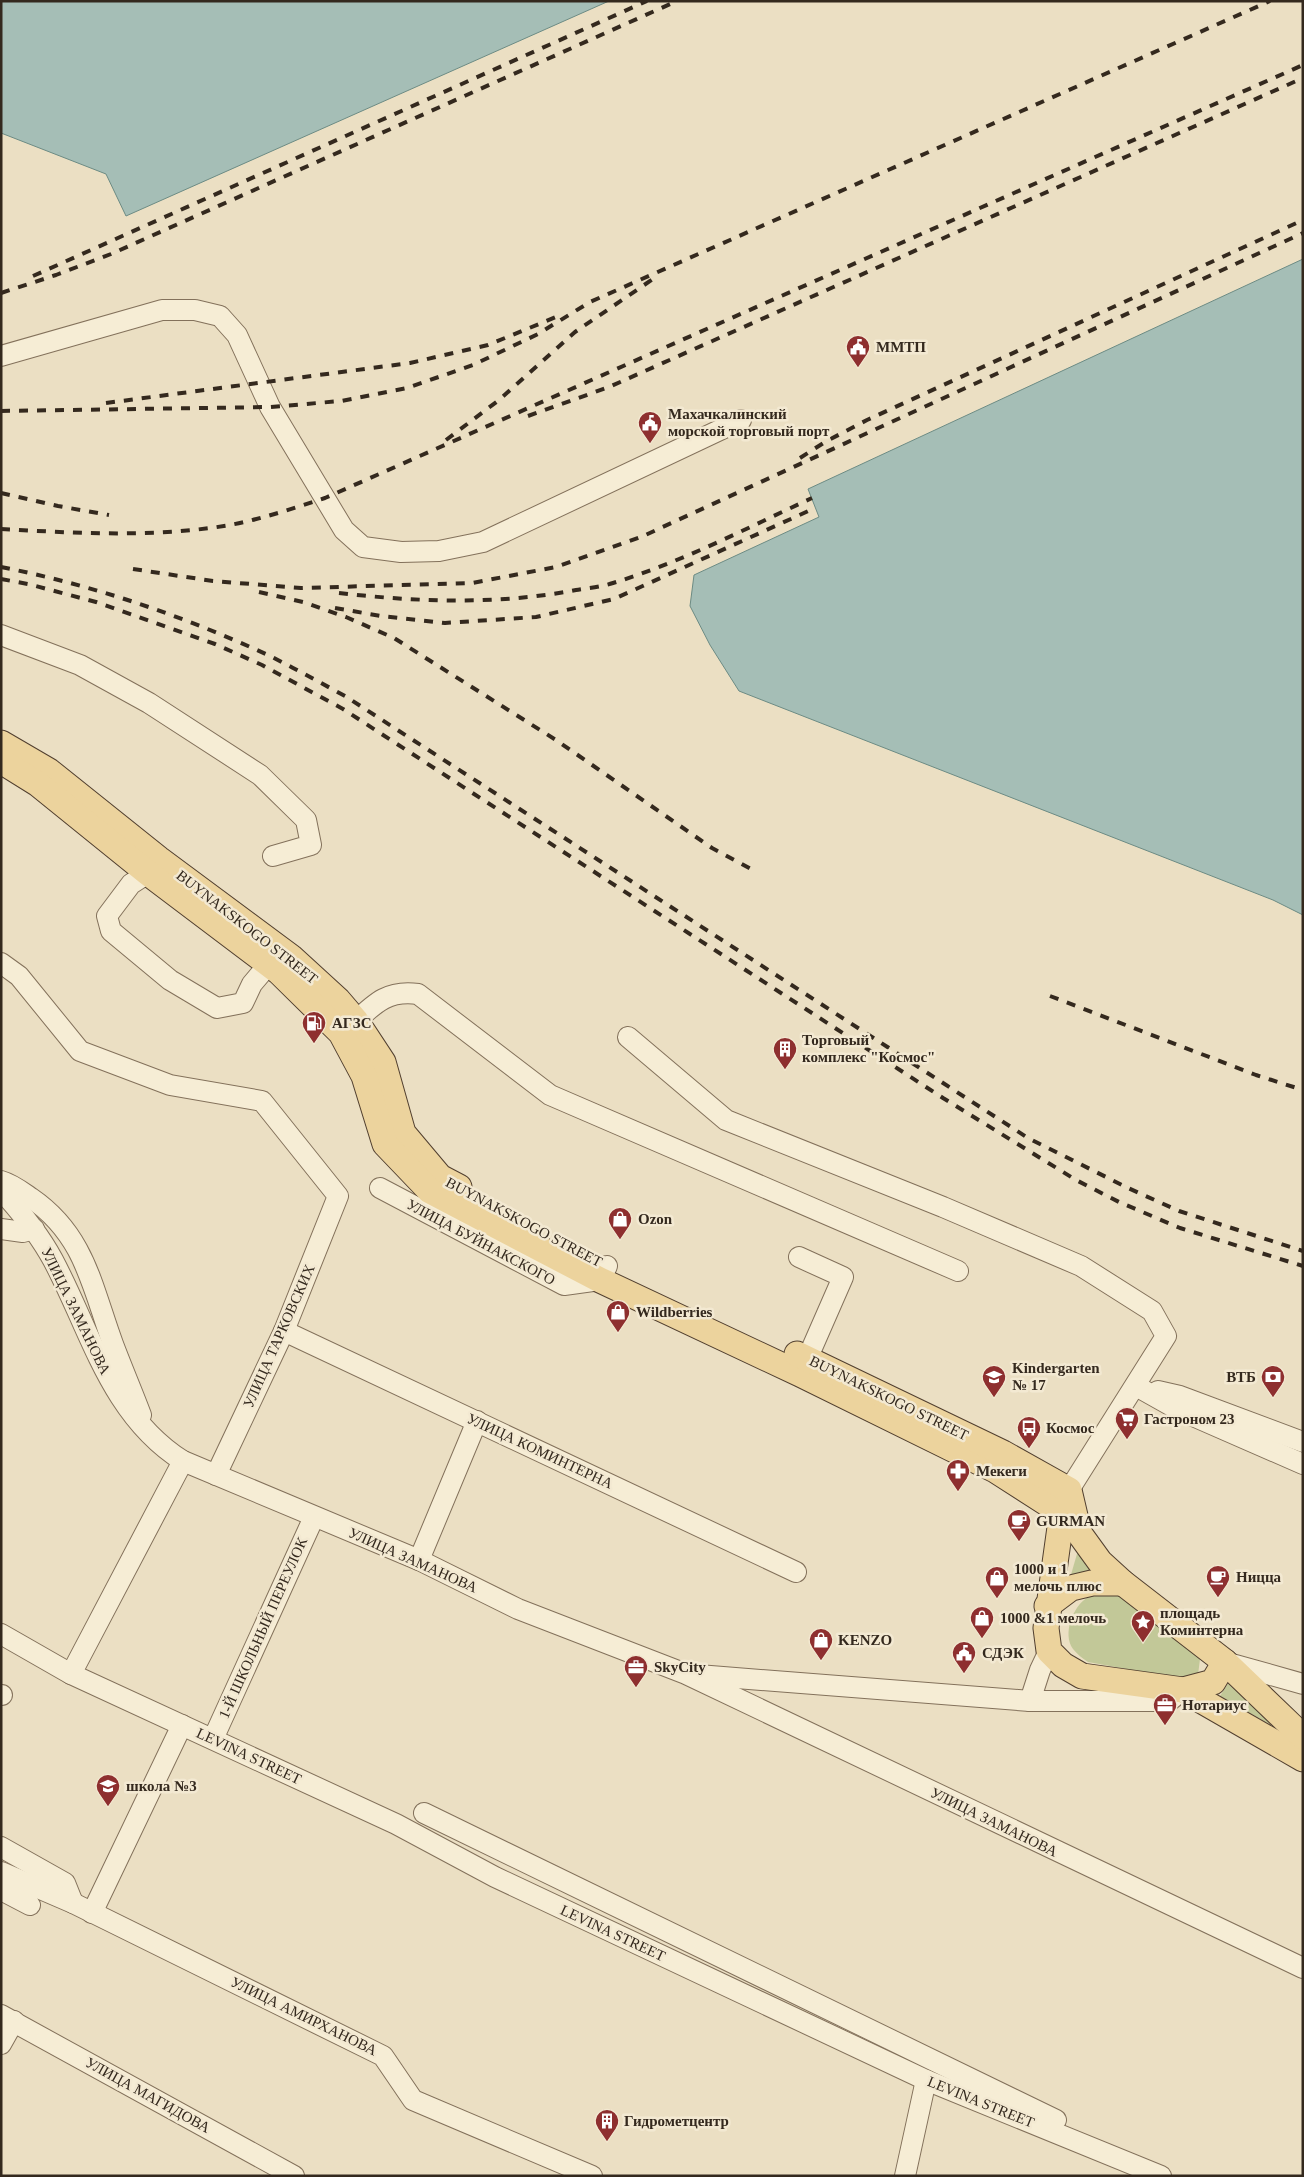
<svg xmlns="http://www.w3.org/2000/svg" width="1304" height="2177" viewBox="0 0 1304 2177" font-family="'Times New Roman',serif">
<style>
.green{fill:#c2c898}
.water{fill:#a5beb6;stroke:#6c8b84}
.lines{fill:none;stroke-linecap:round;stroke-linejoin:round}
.minor-casing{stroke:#83715b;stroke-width:22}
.major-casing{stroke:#513f2f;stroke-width:27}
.minor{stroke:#f6edd5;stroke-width:20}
.major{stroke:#ecd39d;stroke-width:25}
.rail{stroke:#34291e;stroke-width:4;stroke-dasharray:9 9;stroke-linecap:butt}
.labels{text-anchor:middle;stroke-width:5;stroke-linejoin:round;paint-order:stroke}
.poi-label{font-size:15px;font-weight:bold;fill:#34291e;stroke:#f3e9d2;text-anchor:start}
.street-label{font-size:15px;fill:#34291e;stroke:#f3e9d2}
</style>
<rect width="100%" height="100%" fill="#ebdfc3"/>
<g class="green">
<path d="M1079 1547 1100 1576 1070 1578Z"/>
<path d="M1099 1594 1122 1596 1197 1654 1200 1659 1198 1675 1187 1680 1088 1662C1082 1658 1077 1654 1073 1649 1062 1634 1073 1606 1088 1597 1091 1595 1096 1595 1099 1594Z"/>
<path d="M1229 1682 1292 1737 1220 1696Z"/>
</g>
<g class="water">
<path d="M1 1H609L126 216 106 174 1 133Z"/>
<path d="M1303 259V915L1273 900 739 691 710 645 690 606 694 575 819 517 808 489Z"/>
</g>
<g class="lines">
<g class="minor-casing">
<g id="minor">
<path d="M1 356 162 310H195L220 316 237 335 270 407 344 530 363 547 401 552 439 551 483 542 741 420"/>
<path d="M1 635 80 665 149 703 260 775 306 820 311 845 273 856"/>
<path d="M148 873 131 884 107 916 111 931 170 980 217 1008 243 1003 252 984 269 964"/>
<path d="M1 963 19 976 80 1051 170 1085 262 1101 338 1196 284 1331 216 1475"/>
<path d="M356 1021C376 1002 389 990 418 994L550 1095 958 1271"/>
<path d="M628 1037 726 1120 943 1207 1081 1266 1152 1311 1166 1336 1069 1490 1065 1504"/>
<path d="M1 1181C12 1184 21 1191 31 1198 85 1235 92 1287 113 1344 122 1368 132 1391 141 1415"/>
<path d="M380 1188 564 1285 600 1280 607 1266"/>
<path d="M1 1190C21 1212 39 1234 53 1260 91 1331 110 1415 183 1461L419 1560 518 1609 686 1674 1303 1968"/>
<path d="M1 1229 23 1232 34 1229"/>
<path d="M799 1257 843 1277 801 1373"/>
<path d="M284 1331 796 1572"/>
<path d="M1136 1386 1177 1409 1303 1464"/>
<path d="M1158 1391 1180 1396 1303 1442"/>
<path d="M419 1560 477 1421"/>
<path d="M1 1634 71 1674 396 1824 495 1877 926 2080 1161 2176"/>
<path d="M1225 1662 1303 1684"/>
<path d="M71 1674 183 1461"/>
<path d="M698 1675 1030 1701H1169L1183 1690"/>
<path d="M1 1695H2"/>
<path d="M1030 1701 1040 1670 1049 1651"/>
<path d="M213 1739 314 1517"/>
<path d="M424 1813 1056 2120"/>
<path d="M1 1847 65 1883 73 1903"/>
<path d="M1 1872 73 1903 383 2056 413 2100 592 2176"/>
<path d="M1 1890 30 1905"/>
<path d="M92 1913 182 1725"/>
<path d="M1 2015 294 2176"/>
<path d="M1 2044 14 2021"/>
<path d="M905 2176 926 2080"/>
</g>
</g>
<g class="major-casing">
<g id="major">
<path d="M1 743 49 771 159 859 291 957 338 1000 356 1021 383 1062 403 1133 440 1177 459 1187"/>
<path d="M1 761 38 784 148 873 279 972 341 1033 364 1076 385 1144 430 1191 600 1280 800 1374 995 1470 1062 1513 1046 1628 1049 1651 1063 1665 1082 1676 1183 1690 1303 1759"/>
<path d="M797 1354 1003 1453 1069 1490 1079 1533 1100 1562 1123 1583 1225 1662 1303 1737"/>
<path d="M1047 1606 1071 1588 1092 1583H1123"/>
<path d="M1183 1690 1213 1682 1225 1662"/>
</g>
</g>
<use href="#minor" class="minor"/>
<use href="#major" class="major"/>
<g class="rail">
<path d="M33 276 647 1"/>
<path d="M1 293 56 275 111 254 677 1"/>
<path d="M106 403 410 363 488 345 556 317"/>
<path d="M1 411 270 407 341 401 407 388 473 365 538 334 590 302 1270 1"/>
<path d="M528 416 609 387 1303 78"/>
<path d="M446 440 499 400 575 332 653 279"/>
<path d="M800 458 825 442 867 420 1303 220"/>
<path d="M1 493 58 506 109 515"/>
<path d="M1 529C77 533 154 538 230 525 262 519 294 508 325 498L1303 65"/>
<path d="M1 567C93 585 183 616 268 655 294 668 319 682 345 696L1028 1138 1128 1188 1179 1211 1303 1251"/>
<path d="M133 569 213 581 301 588 472 583 556 567 641 537 1303 233"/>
<path d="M1 579 28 584 96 602 215 644 262 665 343 709 943 1098 1076 1180 1119 1202 1180 1228 1303 1266"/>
<path d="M259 592 303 602 346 617 394 638 556 740 712 848 751 869"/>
<path d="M339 593C418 602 498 605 576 590 588 588 601 587 613 583 682 562 747 528 812 498"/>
<path d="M335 608 381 616 445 623 536 617 614 599 815 508"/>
<path d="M1050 996 1256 1075 1303 1090"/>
</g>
</g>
<defs>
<g id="civic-pin" transform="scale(1.25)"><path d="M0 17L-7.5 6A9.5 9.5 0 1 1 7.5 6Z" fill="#8e2f2f" stroke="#f3e9d2"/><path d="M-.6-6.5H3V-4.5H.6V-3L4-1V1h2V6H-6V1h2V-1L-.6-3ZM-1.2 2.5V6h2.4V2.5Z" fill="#fff"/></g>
<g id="fuel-pin" transform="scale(1.25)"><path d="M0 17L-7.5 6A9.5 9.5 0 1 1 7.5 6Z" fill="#8e2f2f" stroke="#f3e9d2"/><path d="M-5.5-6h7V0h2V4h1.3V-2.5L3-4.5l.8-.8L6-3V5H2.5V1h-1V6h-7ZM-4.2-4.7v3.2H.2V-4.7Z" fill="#fff"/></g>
<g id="building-pin" transform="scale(1.25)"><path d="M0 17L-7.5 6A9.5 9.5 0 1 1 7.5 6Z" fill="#8e2f2f" stroke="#f3e9d2"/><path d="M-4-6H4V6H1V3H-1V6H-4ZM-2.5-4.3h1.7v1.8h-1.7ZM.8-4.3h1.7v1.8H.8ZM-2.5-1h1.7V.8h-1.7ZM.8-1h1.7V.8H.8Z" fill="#fff"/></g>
<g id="shop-pin" transform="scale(1.25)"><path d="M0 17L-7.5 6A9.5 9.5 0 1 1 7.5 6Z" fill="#8e2f2f" stroke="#f3e9d2"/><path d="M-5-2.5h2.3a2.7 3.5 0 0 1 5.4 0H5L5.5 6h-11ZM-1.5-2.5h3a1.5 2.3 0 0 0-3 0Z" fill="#fff"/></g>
<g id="school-pin" transform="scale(1.25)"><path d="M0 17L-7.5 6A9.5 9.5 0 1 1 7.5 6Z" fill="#8e2f2f" stroke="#f3e9d2"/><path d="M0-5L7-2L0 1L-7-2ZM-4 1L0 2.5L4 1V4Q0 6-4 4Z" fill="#fff"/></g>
<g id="bank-pin" transform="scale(1.25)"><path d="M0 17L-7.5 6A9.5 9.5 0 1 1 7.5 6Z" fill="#8e2f2f" stroke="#f3e9d2"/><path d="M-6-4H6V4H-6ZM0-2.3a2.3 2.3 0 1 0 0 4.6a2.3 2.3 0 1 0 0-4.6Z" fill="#fff"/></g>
<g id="supermarket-pin" transform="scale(1.25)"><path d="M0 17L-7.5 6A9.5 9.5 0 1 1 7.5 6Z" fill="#8e2f2f" stroke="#f3e9d2"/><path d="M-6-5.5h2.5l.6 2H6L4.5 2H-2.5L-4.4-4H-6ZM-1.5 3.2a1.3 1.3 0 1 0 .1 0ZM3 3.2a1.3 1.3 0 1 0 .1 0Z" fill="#fff"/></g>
<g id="bus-pin" transform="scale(1.25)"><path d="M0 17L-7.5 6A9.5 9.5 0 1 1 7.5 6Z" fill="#8e2f2f" stroke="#f3e9d2"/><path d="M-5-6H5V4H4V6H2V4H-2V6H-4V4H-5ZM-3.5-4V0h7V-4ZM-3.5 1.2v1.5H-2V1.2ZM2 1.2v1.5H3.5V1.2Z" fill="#fff"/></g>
<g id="pharmacy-pin" transform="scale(1.25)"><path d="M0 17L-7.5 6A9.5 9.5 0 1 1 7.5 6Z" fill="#8e2f2f" stroke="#f3e9d2"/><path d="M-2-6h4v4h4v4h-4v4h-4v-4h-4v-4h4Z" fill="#fff"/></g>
<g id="cafe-pin" transform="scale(1.25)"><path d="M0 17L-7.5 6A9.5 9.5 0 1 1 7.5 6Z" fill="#8e2f2f" stroke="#f3e9d2"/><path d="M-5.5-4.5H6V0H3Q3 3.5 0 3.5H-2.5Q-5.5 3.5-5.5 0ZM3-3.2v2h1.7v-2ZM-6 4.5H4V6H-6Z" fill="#fff"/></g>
<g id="sight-pin" transform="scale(1.25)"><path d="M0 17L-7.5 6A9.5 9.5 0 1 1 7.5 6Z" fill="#8e2f2f" stroke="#f3e9d2"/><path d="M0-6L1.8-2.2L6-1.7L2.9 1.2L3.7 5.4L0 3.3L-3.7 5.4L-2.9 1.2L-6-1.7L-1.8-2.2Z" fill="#fff"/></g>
<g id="office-pin" transform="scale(1.25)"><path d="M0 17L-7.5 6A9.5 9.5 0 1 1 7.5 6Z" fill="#8e2f2f" stroke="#f3e9d2"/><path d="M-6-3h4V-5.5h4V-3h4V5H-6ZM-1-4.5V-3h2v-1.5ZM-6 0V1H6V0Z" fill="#fff"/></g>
</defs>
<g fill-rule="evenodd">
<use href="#civic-pin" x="858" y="347"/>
<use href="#civic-pin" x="650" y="423"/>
<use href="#fuel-pin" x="314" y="1023"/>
<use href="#building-pin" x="785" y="1049"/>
<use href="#shop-pin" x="620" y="1219"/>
<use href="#shop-pin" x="618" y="1312"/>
<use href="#school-pin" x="994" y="1377"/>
<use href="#bank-pin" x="1273" y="1377"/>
<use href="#supermarket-pin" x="1127" y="1419"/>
<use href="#bus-pin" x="1029" y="1428"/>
<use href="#pharmacy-pin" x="958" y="1471"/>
<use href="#cafe-pin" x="1019" y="1521"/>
<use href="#cafe-pin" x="1218" y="1577"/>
<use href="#shop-pin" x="997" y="1578"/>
<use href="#shop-pin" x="982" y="1618"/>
<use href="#sight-pin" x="1143" y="1622"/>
<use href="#shop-pin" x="821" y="1640"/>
<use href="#civic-pin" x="964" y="1653"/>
<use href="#office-pin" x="636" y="1667"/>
<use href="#office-pin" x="1165" y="1705"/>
<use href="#school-pin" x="108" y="1786"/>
<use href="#building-pin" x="607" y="2121"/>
</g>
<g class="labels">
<g class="poi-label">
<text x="876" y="352">ММТП</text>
<text x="668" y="419">Махачкалинский<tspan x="668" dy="17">морской торговый порт</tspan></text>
<text x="332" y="1028">АГЗС</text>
<text x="802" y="1045">Торговый<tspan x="802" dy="17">комплекс "Космос"</tspan></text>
<text x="638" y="1224">Ozon</text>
<text x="636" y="1317">Wildberries</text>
<text x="1012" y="1373">Kindergarten<tspan x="1012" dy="17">№ 17</tspan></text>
<text x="1256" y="1382" text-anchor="end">ВТБ</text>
<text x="1144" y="1424">Гастроном 23</text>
<text x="1046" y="1433">Космос</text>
<text x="976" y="1476">Мекеги</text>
<text x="1036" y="1526">GURMAN</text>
<text x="1014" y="1574">1000 и 1<tspan x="1014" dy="17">мелочь плюс</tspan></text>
<text x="1236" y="1582">Ницца</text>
<text x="1160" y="1618">площадь<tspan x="1160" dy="17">Коминтерна</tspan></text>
<text x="1000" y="1623">1000 &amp;1 мелочь</text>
<text x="838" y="1645">KENZO</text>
<text x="982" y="1658">СДЭК</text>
<text x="654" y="1672">SkyCity</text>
<text x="1182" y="1710">Нотариус</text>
<text x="126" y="1791">школа №3</text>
<text x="624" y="2126">Гидрометцентр</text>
</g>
<g class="street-label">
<text transform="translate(247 927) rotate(38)" y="5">BUYNAKSKOGO STREET</text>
<text transform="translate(524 1222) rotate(28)" y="5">BUYNAKSKOGO STREET</text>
<text transform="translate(481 1242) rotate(28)" y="5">УЛИЦА БУЙНАКСКОГО</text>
<text transform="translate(76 1311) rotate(64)" y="5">УЛИЦА ЗАМАНОВА</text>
<text transform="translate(279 1336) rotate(-66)" y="5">УЛИЦА ТАРКОВСКИХ</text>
<text transform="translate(889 1398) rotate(26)" y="5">BUYNAKSKOGO STREET</text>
<text transform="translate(540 1451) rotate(25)" y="5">УЛИЦА КОМИНТЕРНА</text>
<text transform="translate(413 1560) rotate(24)" y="5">УЛИЦА ЗАМАНОВА</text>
<text transform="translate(263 1628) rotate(-66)" y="5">1-Й ШКОЛЬНЫЙ ПЕРЕУЛОК</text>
<text transform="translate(249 1756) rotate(25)" y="5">LEVINA STREET</text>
<text transform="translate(994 1822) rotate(26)" y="5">УЛИЦА ЗАМАНОВА</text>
<text transform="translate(613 1933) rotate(25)" y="5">LEVINA STREET</text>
<text transform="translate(304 2016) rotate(26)" y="5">УЛИЦА АМИРХАНОВА</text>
<text transform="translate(148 2095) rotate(29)" y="5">УЛИЦА МАГИДОВА</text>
<text transform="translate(981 2102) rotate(22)" y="5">LEVINA STREET</text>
</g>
</g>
<rect width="1304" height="2177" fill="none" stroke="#34291e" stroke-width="5"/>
</svg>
